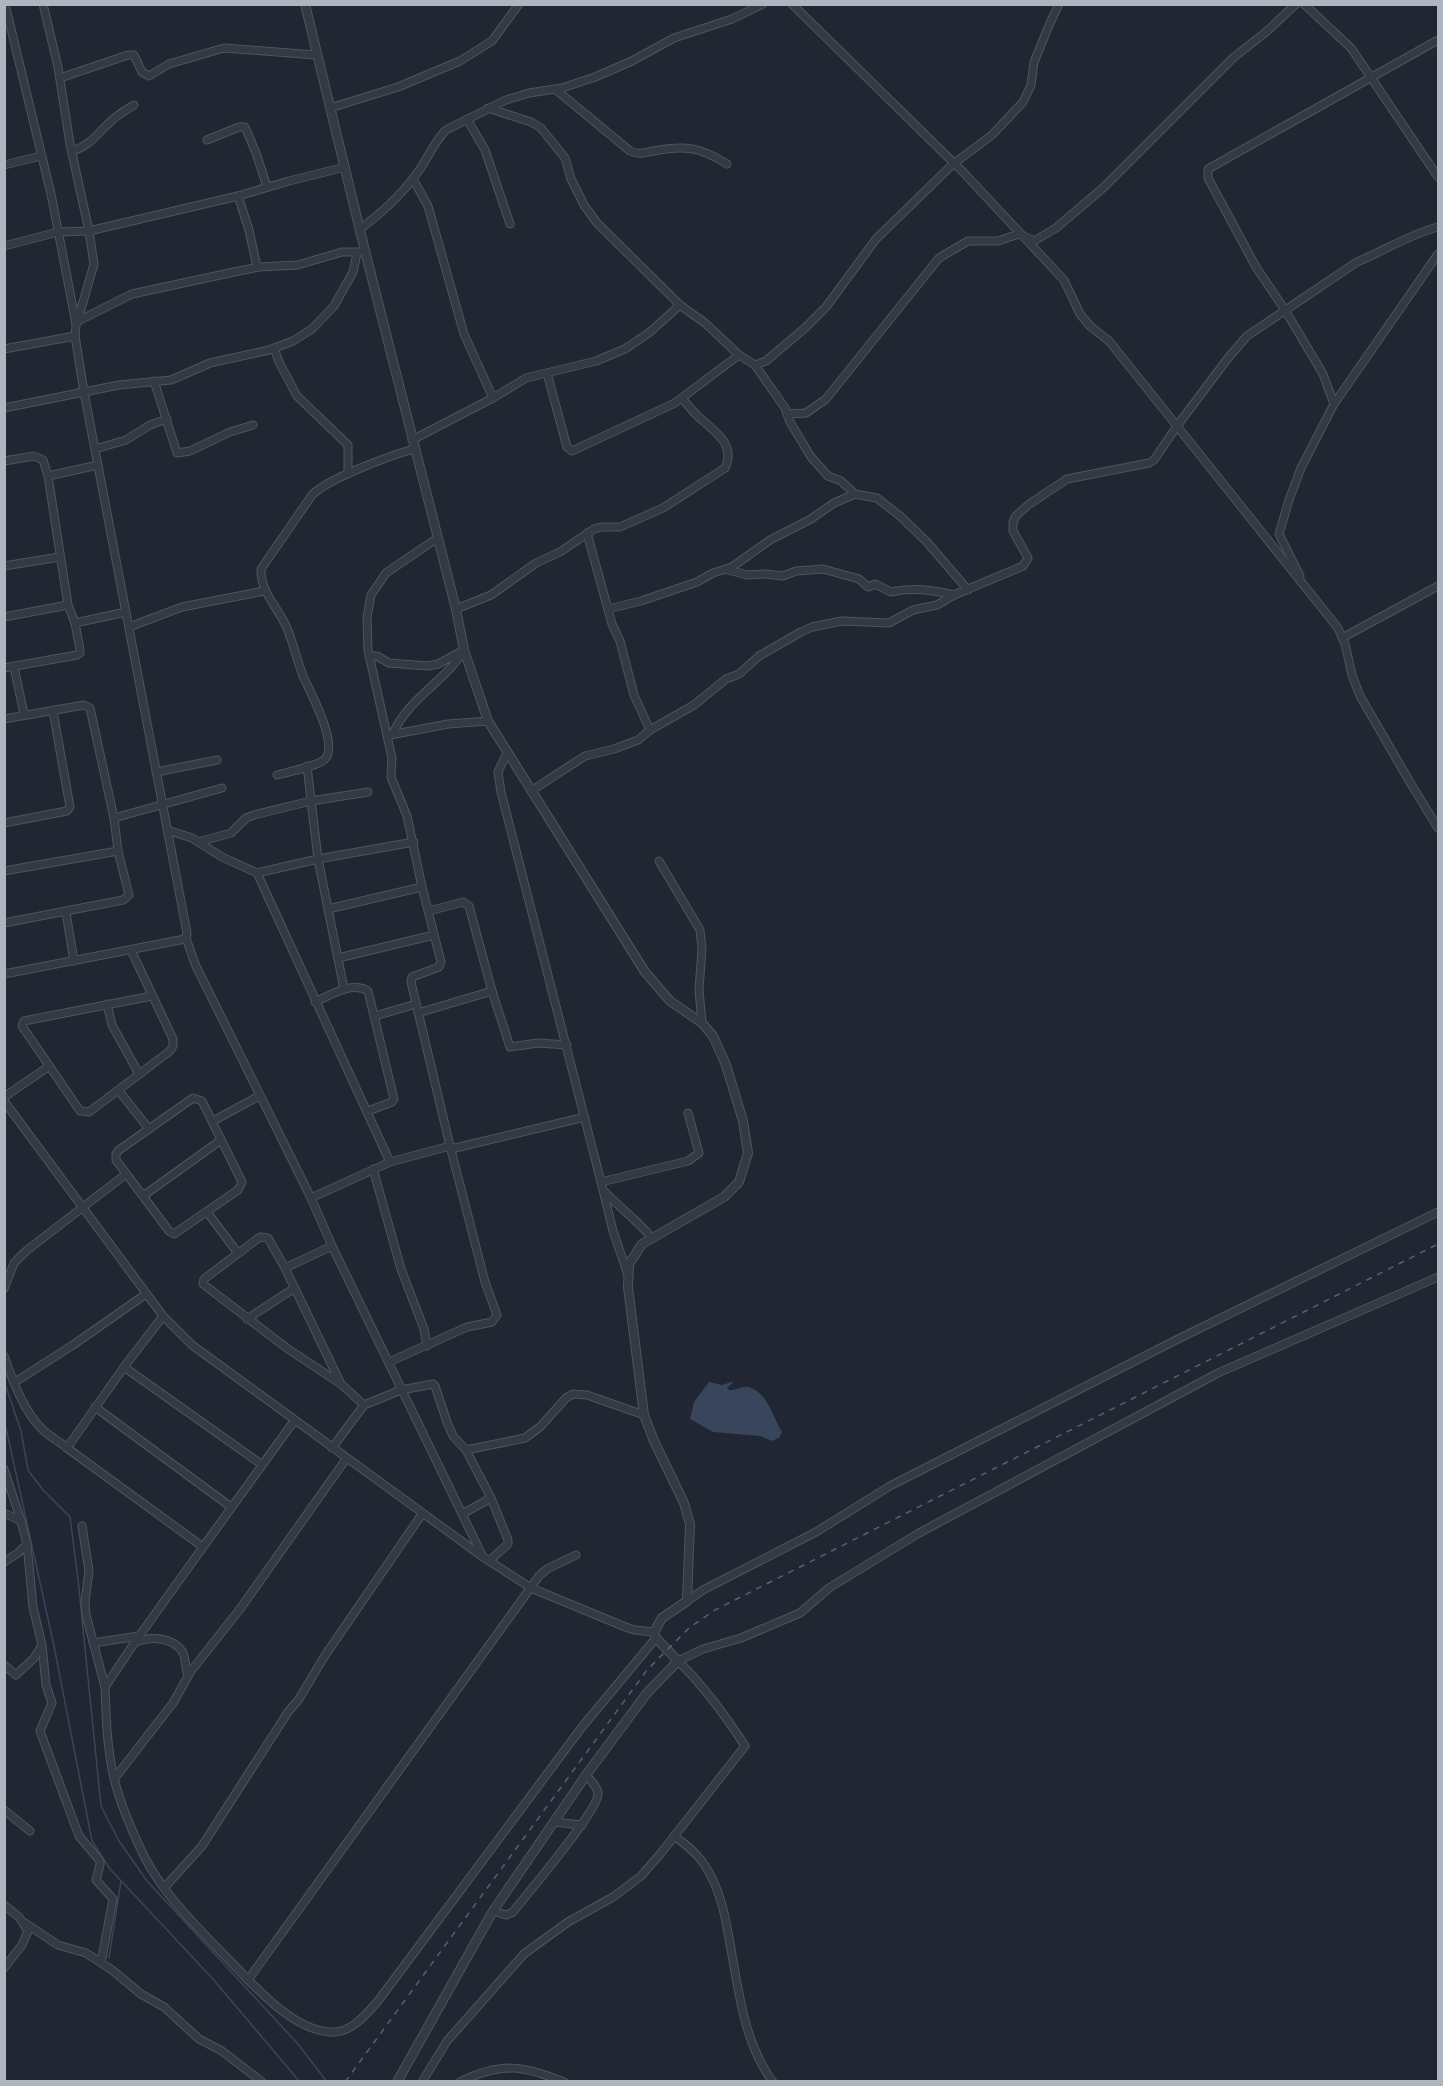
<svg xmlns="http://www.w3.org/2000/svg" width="1443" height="2086" viewBox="0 0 1443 2086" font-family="'Fira Sans Condensed',sans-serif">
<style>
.water{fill:#39455a}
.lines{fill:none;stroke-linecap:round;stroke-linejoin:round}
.stream{stroke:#39455a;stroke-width:1.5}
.minor-casing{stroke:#4f545e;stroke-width:9}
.tertiary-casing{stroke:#4f545e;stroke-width:10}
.minor{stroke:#343943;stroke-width:7}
.tertiary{stroke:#343943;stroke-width:8}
.rail{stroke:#595f6c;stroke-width:1.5;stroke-dasharray:6 6;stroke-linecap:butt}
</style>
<rect width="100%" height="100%" fill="#212732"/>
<path class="water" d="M734 1381 727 1388 729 1390C735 1391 741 1386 748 1387 768 1392 773 1418 782 1432L779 1438 772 1441 760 1436 713 1432 690 1419 694 1402 709 1382 722 1385Z"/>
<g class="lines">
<g class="stream">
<path d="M4 1381 21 1431 28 1470 43 1490 70 1517 78 1579 101 1806 119 1841 147 1881 298 2044 327 2082"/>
<path d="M4 1419 54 1646 92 1841 110 1869 212 1978 300 2082"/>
<path d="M109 1958 121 1881"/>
</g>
<g class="minor-casing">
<g id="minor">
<path d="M43 4 58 67 70 144 89 231 94 264 77 323"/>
<path d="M1304 4 1351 48 1438 177"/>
<path d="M60 78 128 55H134L142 72 149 76 169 64 224 48 316 55"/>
<path d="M555 89 630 151C639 155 644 153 653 151 685 145 700 147 727 164"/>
<path d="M330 108 398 87 460 61 492 41 519 4"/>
<path d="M488 108 531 122 541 128 565 158 571 179 584 205 597 223 680 305 705 323 739 355 755 365 766 361 805 328 826 307 876 239 953 164 992 135 1023 102 1031 85 1034 62 1050 23 1059 4"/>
<path d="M467 119 485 150 510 224"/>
<path d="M207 140 239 127H245L256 153 267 187"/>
<path d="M72 151C90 146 97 134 110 122 117 115 126 110 134 105"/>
<path d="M4 165 41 156"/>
<path d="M413 179 428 206 464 334 493 398"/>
<path d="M238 196 249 230 257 267"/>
<path d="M1438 227C1410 234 1384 251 1357 262L1247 336 1228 358 1177 426 1338 628 1345 644 1352 675 1360 696 1411 784 1438 828"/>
<path d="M360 229C383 212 403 194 420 169 429 156 434 142 446 130L506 100 529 93 562 88 595 77 632 61 674 38 732 19 763 4"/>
<path d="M4 246 58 232 89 231 238 196 289 181 345 167"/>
<path d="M1285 310 1323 374 1334 404"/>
<path d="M1283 311V307L1256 267 1208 178V169L1438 40"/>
<path d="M78 321 132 294 234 272 259 267 298 265 342 252H359"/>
<path d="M274 348 279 362 297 396 348 445V474"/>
<path d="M4 349 75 336"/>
<path d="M755 365 785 408 790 422 811 457 828 476 841 481 855 494"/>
<path d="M547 373 567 447 572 451 675 403 739 355"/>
<path d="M154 381 177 453 190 451 230 432 253 425"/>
<path d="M4 408 119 385 171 380 210 363 269 350 293 341 312 329 334 306 353 272 357 253"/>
<path d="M787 414 806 413 826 399 939 258 968 241H998L1019 234 1034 241 1056 228 1103 188 1233 58 1266 32 1296 4"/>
<path d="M412 440 493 398 526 378 596 361 625 349 650 332 680 305"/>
<path d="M95 449 126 440 150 425 167 419"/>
<path d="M4 461 34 456 43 460 48 476 68 605 75 623 80 650V653L77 655 4 668"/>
<path d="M48 476 98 465"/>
<path d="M587 533 612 624 620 641 634 695 650 730"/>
<path d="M4 566 60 557"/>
<path d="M725 569 747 575 766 574 783 576 796 571 823 569 859 579 868 587 875 584 891 592C912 587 932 590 954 595"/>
<path d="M1300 576 1279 534 1289 500 1301 468 1334 404 1438 254"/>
<path d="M456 609 491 595 536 563 560 552 594 529 601 527H620L663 508 725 468C736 446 716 432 702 420 694 414 688 405 682 398"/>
<path d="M608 609 641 601 697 582 713 573 732 567 770 540 811 519 834 503 855 494 877 498 900 516 926 541 968 590"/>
<path d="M4 617 68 605"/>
<path d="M75 623 126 612"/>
<path d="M129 627 182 607 264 591"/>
<path d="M1342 638 1438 586"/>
<path d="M369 656H377L389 663 428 666 438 664 464 650C445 682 407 699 393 734"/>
<path d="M14 667 24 714"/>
<path d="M4 719 84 705 90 708 114 818 118 851 129 895 123 900 4 923"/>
<path d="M390 735 448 724 488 721"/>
<path d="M507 753 498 772 501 792 601 1182 688 1161 699 1153 688 1113"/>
<path d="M307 766 318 859 414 842"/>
<path d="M156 772 217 760"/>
<path d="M277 775C287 772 319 766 325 759 339 744 310 692 303 676 297 660 293 643 287 628 278 607 260 592 261 569L312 495C329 478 389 456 414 449"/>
<path d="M531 791 585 756 614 749 638 740 650 730 694 705 726 679 739 674 759 656 801 632 812 627 842 621 889 623 913 610 937 605 954 595 1023 566 1028 558 1013 531V523L1015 517 1028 505 1067 479 1149 463 1154 460 1177 426 1109 341 1090 326 1080 314 1064 280 963 172 792 4"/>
<path d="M114 818 222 788"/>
<path d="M4 823 67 811 70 807 53 711"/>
<path d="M167 830 192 838 222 857 257 873"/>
<path d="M198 842 231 833 246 818 254 815 311 801 368 792"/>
<path d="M659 861 700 930 702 949 699 990 702 1023"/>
<path d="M4 871 118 851"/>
<path d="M422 887 407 816 391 777 392 758 368 650 367 617 371 595 386 573 433 541 438 540"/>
<path d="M66 913 74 961"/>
<path d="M186 938 195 964 311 1198 332 1246 482 1555"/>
<path d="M131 950 173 1039V1046L170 1051 89 1112 80 1111 22 1026 24 1021 152 996"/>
<path d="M338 958 434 935"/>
<path d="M4 974 180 940 186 938 187 933 84 392 75 336 76 325 73 308 51 194 5 4"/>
<path d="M344 989 318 859 257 873 390 1162"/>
<path d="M492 991 510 1047 538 1043 567 1045"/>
<path d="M315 1002C331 995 352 981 368 991L394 1099 392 1102 368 1111"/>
<path d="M107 1004 112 1025 139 1074"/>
<path d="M418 1013 492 991 469 906 463 902 429 911"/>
<path d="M375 1016 416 1004"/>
<path d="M119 1091 149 1129"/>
<path d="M4 1097 48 1067"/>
<path d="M193 1098 202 1101 242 1182 238 1190 174 1234 169 1231 116 1160V1154L119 1150Z"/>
<path d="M4 1101 163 1316 192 1345 483 1557 531 1588 623 1626 634 1630 654 1632"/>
<path d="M213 1121 259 1096"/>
<path d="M451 1149 585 1117"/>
<path d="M373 1169 401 1269 424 1329 427 1346"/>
<path d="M601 1182 613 1231 628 1275"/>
<path d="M605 1192C620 1208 637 1220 651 1237"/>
<path d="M143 1196 221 1140"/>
<path d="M311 1198 390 1162 450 1146 411 982 412 977 439 967 441 962 422 887 328 909"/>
<path d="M207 1212 237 1252"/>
<path d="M285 1268 332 1246"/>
<path d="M4 1289 14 1263 26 1251 126 1174"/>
<path d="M163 1316 124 1367 67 1448 203 1547 294 1421"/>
<path d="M247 1319 293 1289"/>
<path d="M4 1356C13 1381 24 1413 44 1431 51 1437 60 1442 67 1448"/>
<path d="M389 1362 467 1327 492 1322 497 1315 485 1282 450 1146"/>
<path d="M124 1367 261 1464"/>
<path d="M15 1382 73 1345 146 1294"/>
<path d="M341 1384 285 1268 268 1238 260 1237 204 1279 203 1284 288 1349 341 1384 364 1405"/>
<path d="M95 1407 231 1507"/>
<path d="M332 1448 364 1405 401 1390 433 1384 435 1386 447 1422 453 1436 466 1450 491 1498 508 1540V1544L489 1561"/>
<path d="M466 1450 525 1438 540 1427 566 1398 573 1394 587 1395 644 1415"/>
<path d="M4 1469 21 1521 27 1544 33 1607 42 1645 46 1685 52 1703 40 1731 79 1836 100 1861V1865L96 1880 113 1899 101 1963"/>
<path d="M4 1513 21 1521"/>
<path d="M462 1514 491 1498"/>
<path d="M82 1526 89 1571 85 1602 86 1615 105 1687 135 1642 203 1547"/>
<path d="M4 1562 18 1553 27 1544"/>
<path d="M687 1601 703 1590 816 1532 890 1486 1178 1339 1438 1212"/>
<path d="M136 1642C150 1636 172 1637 182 1651 186 1656 185 1668 188 1675"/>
<path d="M93 1643 139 1636"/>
<path d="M4 1665 16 1675 34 1658 42 1645"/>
<path d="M105 1687C106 1717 107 1749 114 1778 119 1800 133 1833 143 1854 163 1895 200 1930 232 1963 247 1979 263 1996 281 2010 294 2020 313 2031 330 2032 350 2034 366 2015 378 2001L582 1727 656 1638"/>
<path d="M114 1779 173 1703 191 1671 240 1609 346 1459"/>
<path d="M4 1810 30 1831"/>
<path d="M554 1822 582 1825"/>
<path d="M674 1836C684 1843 694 1851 701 1860 717 1881 724 1908 728 1933 738 1983 742 2041 773 2082"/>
<path d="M164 1888 202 1846 288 1712 299 1699 324 1657 422 1514"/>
<path d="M4 1905 19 1917 28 1931 22 1945 4 1968"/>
<path d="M493 1911 506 1915 513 1912C527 1894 598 1811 598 1794 598 1787 590 1780 586 1775"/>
<path d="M25 1923 58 1945 86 1953 112 1970 141 1994 164 2007 199 2039 222 2051 262 2082"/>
<path d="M248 1980 539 1576 547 1569 576 1555"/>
<path d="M422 2082 447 2041 524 1954 568 1922 613 1897 641 1876 661 1853 745 1746C725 1715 705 1687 678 1661L703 1649 741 1638 800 1613 829 1588 919 1533 1218 1373 1438 1277"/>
<path d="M460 2082C501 2062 523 2065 564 2082"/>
</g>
</g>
<g class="tertiary-casing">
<path id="tertiary" d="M305 4 365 251 456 609 464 650 488 721 645 972 670 1001 702 1023 713 1036 726 1065 743 1121 748 1153 739 1182 724 1197 642 1244 629 1264 628 1287 644 1415 654 1441 684 1503 690 1524 687 1601 662 1618 654 1632 656 1638 678 1661 647 1693 586 1775 493 1911 397 2082"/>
</g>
<use href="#minor" class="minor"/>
<use href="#tertiary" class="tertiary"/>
<path class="rail" d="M345 2082 647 1670 689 1628 715 1610 1438 1244"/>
</g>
<rect width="1443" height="2086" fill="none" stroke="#aeb4c0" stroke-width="12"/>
</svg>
